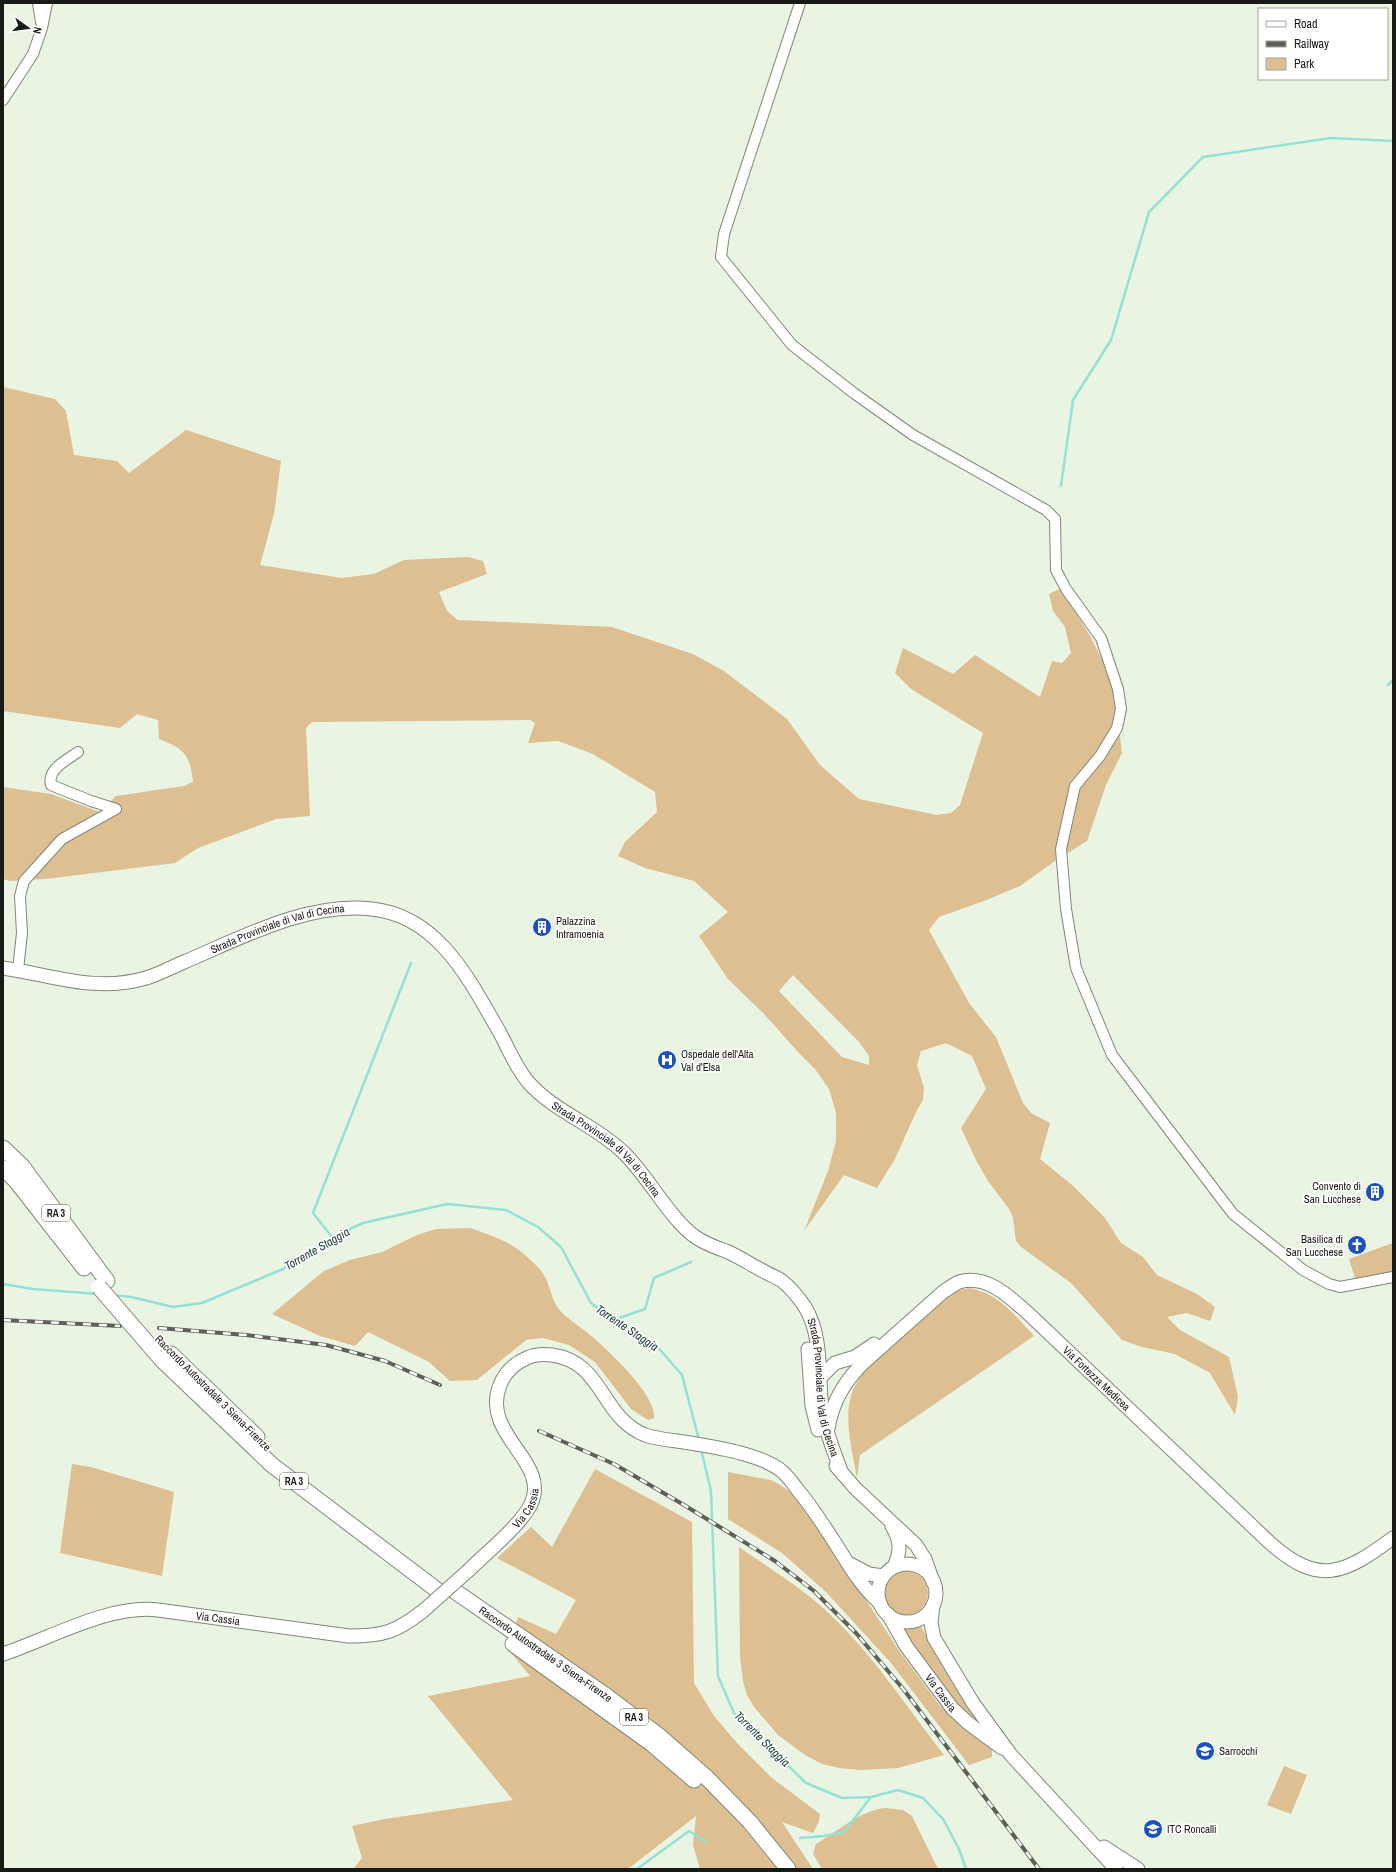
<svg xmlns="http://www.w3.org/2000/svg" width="1396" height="1872" viewBox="0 0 1396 1872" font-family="'Archivo Narrow',sans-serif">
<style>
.green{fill:#ddbf91;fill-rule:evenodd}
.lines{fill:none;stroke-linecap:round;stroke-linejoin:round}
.stream{stroke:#94e1d5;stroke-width:2.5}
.minor-casing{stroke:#808879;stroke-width:12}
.major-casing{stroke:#808879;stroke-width:15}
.highway-casing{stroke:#808879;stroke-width:17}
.minor{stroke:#fff;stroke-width:10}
.major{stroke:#fff;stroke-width:13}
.highway{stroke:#fff;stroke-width:15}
.rail-casing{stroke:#5c6157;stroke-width:4}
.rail{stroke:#fff;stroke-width:2.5;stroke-dasharray:8;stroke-linecap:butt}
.major-bridge-casing{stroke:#808879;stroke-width:15;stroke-linecap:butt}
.highway-bridge-casing{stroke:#808879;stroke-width:17;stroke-linecap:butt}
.major-bridge{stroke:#fff;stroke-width:13}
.highway-bridge{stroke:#fff;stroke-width:15}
.labels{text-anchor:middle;stroke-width:3.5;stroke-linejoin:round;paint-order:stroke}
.shield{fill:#fff;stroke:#5d5f5b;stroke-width:1}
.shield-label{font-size:10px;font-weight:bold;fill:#181b15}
.poi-label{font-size:11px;fill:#181b15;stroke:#fff;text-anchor:start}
.street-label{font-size:11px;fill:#181b15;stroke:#fff}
.water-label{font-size:12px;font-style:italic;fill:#1e433d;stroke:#fff}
</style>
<rect width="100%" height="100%" fill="#eaf4e2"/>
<g class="green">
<path d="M3 387 55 399 66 411 74 455 117 461 129 473 186 430 281 461 274 514 260 565 342 578 374 574 404 560 468 557 483 561 487 574 439 592 447 611 458 620 612 627 693 654 724 671 787 719 820 765 859 799 937 815 951 813 960 805 983 733 911 689 895 673 903 648 953 674 975 655 1040 697 1052 661 1062 663 1071 653 1065 627 1053 611 1049 594 1061 588 1090 636 1113 681 1122 753 1106 785 1087 841 1055 861 1020 886 984 901 939 917 929 930 969 1003 996 1037 1023 1103 1031 1113 1050 1123 1040 1159 1072 1185 1105 1218 1121 1243 1143 1257 1157 1275 1197 1294 1215 1307 1210 1321 1187 1313 1167 1317 1180 1330 1229 1357 1238 1397 1235 1415 1210 1373 1175 1354 1142 1347 1122 1340 1071 1283 1021 1247 1016 1241 1013 1218 1009 1209 988 1181 977 1162 961 1128 986 1089 972 1056 946 1043 921 1051 917 1065 924 1088 923 1100 916 1112 895 1159 877 1188 844 1175 804 1231 828 1171 836 1141V1113L829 1089 815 1069 798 1052 765 1015 728 979 699 936 728 912 694 881 645 868 618 856 625 842 657 812 655 792 593 754 558 741 528 743 535 723 530 720 312 722 306 728 310 816 276 819 198 848 175 863 46 879 10 881 3 879V787L51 794 100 812 116 796 184 786 193 782C190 755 185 749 159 739L158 720 137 714 120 728 3 711ZM793 975 860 1043 869 1056V1065L842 1057 779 991Z"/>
<path d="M470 1228C490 1235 509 1241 525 1255 531 1261 539 1267 544 1275 550 1285 551 1298 558 1308 565 1317 575 1323 584 1330 602 1344 658 1395 654 1418L648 1420 631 1409 595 1362 569 1345 543 1338 526 1340 477 1380 450 1381 429 1362 368 1332 355 1346 320 1336 272 1314 324 1271 350 1260 382 1252 417 1235 436 1229Z"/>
<path d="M1393 1243V1271L1356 1281 1349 1259Z"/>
<path d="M969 1288C998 1293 1015 1315 1034 1336L860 1455 857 1479C853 1452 842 1417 853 1390 857 1381 863 1374 868 1366L951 1292Z"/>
<path d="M72 1464 91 1467 174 1492 162 1576 60 1553Z"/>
<path d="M595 1469 692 1522 694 1683 714 1716 737 1743 772 1778 820 1814 819 1821 813 1833 782 1822 813 1869H700L693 1845 696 1816 628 1869H353L362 1858 352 1826 385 1819 513 1800 428 1696 530 1676 507 1648 518 1617 556 1634 576 1600 497 1558 531 1527 552 1547Z"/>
<path d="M728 1472 771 1480 782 1486 791 1493 818 1527 900 1652 940 1706 973 1736 992 1745V1757L969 1765 891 1663 826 1592 782 1553 728 1519Z"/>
<path d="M739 1547C772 1570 809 1592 837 1621 877 1661 909 1710 944 1755L898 1768 860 1770 839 1768 822 1764 805 1755 778 1735 754 1707 747 1695 743 1681 740 1657Z"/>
<circle cx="906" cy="1593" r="22"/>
<path d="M920 1625 952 1681 983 1729 946 1694 901 1628Z"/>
<path d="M1284 1766 1307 1775 1291 1814 1267 1805Z"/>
<path d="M886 1808 903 1810 912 1816 938 1869H822L813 1854 816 1844C838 1831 861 1810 886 1808Z"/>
</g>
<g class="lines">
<g class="stream">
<path d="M1061 486 1073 400 1111 340 1149 212 1203 157 1331 138 1393 141"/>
<path d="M1388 685 1393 680"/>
<path d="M332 1237 313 1213 411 963"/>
<path d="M3 1284 33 1289 98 1294"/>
<path d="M113 1295 131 1297 173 1307 202 1303 283 1269 332 1237 363 1223 447 1204 506 1210 538 1227 561 1247 591 1303 613 1320 656 1345 682 1375 699 1440"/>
<path d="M613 1320 645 1309 654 1278 691 1262"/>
<path d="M701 1449 711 1491 718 1676 734 1713 806 1783 842 1798 871 1797 898 1790 923 1798 943 1819 959 1849 966 1869"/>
<path d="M800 1838 824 1836 844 1832 871 1797"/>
<path d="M637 1869 689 1831 706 1842"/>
</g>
<g class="minor-casing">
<g id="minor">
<path d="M38 3 41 22"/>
<path d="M800 3 724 234 721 257 792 345 855 394 913 435 1046 510 1055 519 1056 570 1066 589 1101 638 1118 689 1121 709 1117 728 1100 756 1075 786 1061 849 1066 909 1076 968 1112 1055 1233 1214 1303 1270 1329 1284 1340 1287 1393 1277"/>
<path d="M3 100 33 54 42 28 47 3"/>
<path d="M18 970 22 933 20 896 24 881 62 839 116 809 91 801 51 785C47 769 67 760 78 752"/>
</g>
</g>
<g class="major-casing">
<g id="major">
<path id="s1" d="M3 968C53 975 95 993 146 978 159 974 172 967 184 962 241 938 309 901 372 909 439 916 470 981 500 1033 509 1050 516 1068 529 1083 555 1112 595 1125 623 1152 648 1176 668 1216 694 1236 704 1243 714 1247 726 1251 740 1257 753 1266 767 1273 772 1276 777 1277 782 1281 791 1288 799 1298 805 1307 823 1336 818 1377 822 1410 825 1431 834 1451 841 1471"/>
<path d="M808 1349 812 1406 818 1430"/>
<path d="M817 1381 835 1363 855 1357 874 1344"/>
<path id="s2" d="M828 1429C832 1403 843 1384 861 1365L943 1292C948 1289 954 1284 959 1282 988 1273 1013 1300 1032 1317L1269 1542C1319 1587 1344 1574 1393 1538"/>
<path d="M836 1466 856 1489 916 1545 925 1559 933 1582"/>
<path d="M892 1526C901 1541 901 1551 894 1567"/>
<path d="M850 1564 869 1574 883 1576"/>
<circle cx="907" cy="1593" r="29"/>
<path id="s3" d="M469 1570C487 1552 520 1526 531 1504 551 1461 480 1435 500 1385 505 1372 515 1363 527 1358 535 1354 544 1354 552 1355 604 1362 600 1417 645 1435 657 1439 670 1440 684 1442 713 1447 760 1453 783 1472 788 1477 793 1483 797 1489 814 1509 828 1532 842 1554 853 1572 864 1589 880 1603"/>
<path d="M933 1605 931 1623 934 1638 973 1703 1011 1755 1116 1869"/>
<path id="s4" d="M888 1614 906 1646 952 1708 968 1723 1002 1748"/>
<path id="s5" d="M3 1654C49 1639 109 1604 158 1610L349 1636C384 1636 396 1632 423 1611"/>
<path d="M1104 1847 1138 1869"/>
</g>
</g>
<g class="highway-casing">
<g id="highway">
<path d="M3 1148 22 1166 107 1281"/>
<path d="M3 1168 16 1181 84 1268"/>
<path d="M171 1354 257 1437"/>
<path d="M162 1360 272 1465 437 1590"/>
<path id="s6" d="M456 1592 605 1695 658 1735 707 1778 750 1822 788 1869"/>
<path d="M513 1644 652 1744 694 1780"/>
</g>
</g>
<use href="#minor" class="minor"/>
<use href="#major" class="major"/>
<use href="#highway" class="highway"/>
<g class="rail-casing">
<g id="rail">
<path d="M3 1320 120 1326"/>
<path d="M159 1328 246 1335 326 1345 385 1361 440 1385"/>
<path d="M539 1431 614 1464 684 1505 775 1561 814 1591 856 1633 904 1690 1039 1869"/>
</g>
</g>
<use href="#rail" class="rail"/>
<g class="major-bridge-casing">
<path id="major-bridge" d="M423 1611 469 1570"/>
</g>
<g class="highway-bridge-casing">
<path id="highway-bridge" d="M99 1287 162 1360"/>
</g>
<use href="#major-bridge" class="major-bridge"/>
<use href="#highway-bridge" class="highway-bridge"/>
</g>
<defs>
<g id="building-disc" transform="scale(1)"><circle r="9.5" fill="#1b50bd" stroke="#fff"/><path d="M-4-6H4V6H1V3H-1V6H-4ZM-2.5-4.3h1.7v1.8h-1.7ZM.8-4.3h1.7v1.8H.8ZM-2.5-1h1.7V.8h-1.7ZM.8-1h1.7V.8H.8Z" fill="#fff"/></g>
<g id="hospital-disc" transform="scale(1)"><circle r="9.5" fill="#1b50bd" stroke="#fff"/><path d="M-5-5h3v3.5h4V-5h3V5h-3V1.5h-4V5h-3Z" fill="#fff"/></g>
<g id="church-disc" transform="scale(1)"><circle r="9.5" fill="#1b50bd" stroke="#fff"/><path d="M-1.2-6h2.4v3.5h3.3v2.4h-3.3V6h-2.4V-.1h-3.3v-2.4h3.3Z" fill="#fff"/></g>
<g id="school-disc" transform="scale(1)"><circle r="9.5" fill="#1b50bd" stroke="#fff"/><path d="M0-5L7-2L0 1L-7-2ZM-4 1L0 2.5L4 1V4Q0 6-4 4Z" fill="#fff"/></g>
</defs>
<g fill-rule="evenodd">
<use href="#building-disc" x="542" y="927"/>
<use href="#hospital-disc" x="667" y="1060"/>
<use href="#building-disc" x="1375" y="1192"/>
<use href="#church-disc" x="1357" y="1245"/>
<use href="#school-disc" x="1205" y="1751"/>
<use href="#school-disc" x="1153" y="1829"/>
</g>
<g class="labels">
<g class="shield">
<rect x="42" y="1205" width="28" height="16" rx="3"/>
<rect x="280" y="1473" width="28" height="16" rx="3"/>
<rect x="620" y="1709" width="28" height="16" rx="3"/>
</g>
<g class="shield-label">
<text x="56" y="1217">RA 3</text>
<text x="294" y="1485">RA 3</text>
<text x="634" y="1721">RA 3</text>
</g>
<g class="poi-label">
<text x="556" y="925">Palazzina<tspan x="556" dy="13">Intramoenia</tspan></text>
<text x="681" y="1058">Ospedale dell'Alta<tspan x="681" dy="13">Val d'Elsa</tspan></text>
<text x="1361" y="1190" text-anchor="end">Convento di<tspan x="1361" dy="13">San Lucchese</tspan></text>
<text x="1343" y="1243" text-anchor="end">Basilica di<tspan x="1343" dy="13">San Lucchese</tspan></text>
<text x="1219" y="1755">Sarrocchi</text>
<text x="1167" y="1833">ITC Roncalli</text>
</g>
<g class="street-label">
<text dy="4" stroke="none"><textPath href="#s1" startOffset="286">Strada Provinciale di Val di Cecina</textPath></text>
<text dy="4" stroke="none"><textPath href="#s1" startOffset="730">Strada Provinciale di Val di Cecina</textPath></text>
<text dy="4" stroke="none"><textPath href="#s2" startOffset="376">Via Fortezza Medicea</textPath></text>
<text dy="4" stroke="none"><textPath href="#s1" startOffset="1072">Strada Provinciale di Val di Cecina</textPath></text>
<text transform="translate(213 1393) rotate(45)" y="4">Raccordo Autostradale 3 Siena-Firenze</text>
<text dy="4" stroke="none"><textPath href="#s3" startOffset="85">Via Cassia</textPath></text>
<text dy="4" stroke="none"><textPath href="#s5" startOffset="223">Via Cassia</textPath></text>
<text dy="4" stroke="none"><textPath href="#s6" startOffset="109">Raccordo Autostradale 3 Siena-Firenze</textPath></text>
<text dy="4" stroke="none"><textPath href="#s4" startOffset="95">Via Cassia</textPath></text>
</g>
<g class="water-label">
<text transform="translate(317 1249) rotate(-30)" y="4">Torrente Staggia</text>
<text transform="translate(627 1328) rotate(34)" y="4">Torrente Staggia</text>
<text transform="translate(762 1739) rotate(45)" y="4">Torrente Staggia</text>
</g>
</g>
<rect width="1396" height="1872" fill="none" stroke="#181b15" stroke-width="8"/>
<rect x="1258" y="8" width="130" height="72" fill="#ffffff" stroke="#a3a4a1"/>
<rect x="1266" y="21" width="20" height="6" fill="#ffffff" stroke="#a3a4a1"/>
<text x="1294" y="28" font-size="12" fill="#181b15">Road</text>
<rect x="1266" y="41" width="20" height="6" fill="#5c6157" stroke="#a3a4a1"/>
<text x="1294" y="48" font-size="12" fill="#181b15">Railway</text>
<rect x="1266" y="58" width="20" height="12" fill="#ddbf91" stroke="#a3a4a1"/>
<text x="1294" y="68" font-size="12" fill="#181b15">Park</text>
<g transform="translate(28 28) rotate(104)" stroke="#ffffff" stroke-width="3" paint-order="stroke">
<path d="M0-3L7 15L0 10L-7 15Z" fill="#181b15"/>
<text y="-6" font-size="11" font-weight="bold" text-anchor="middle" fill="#181b15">N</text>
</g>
</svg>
